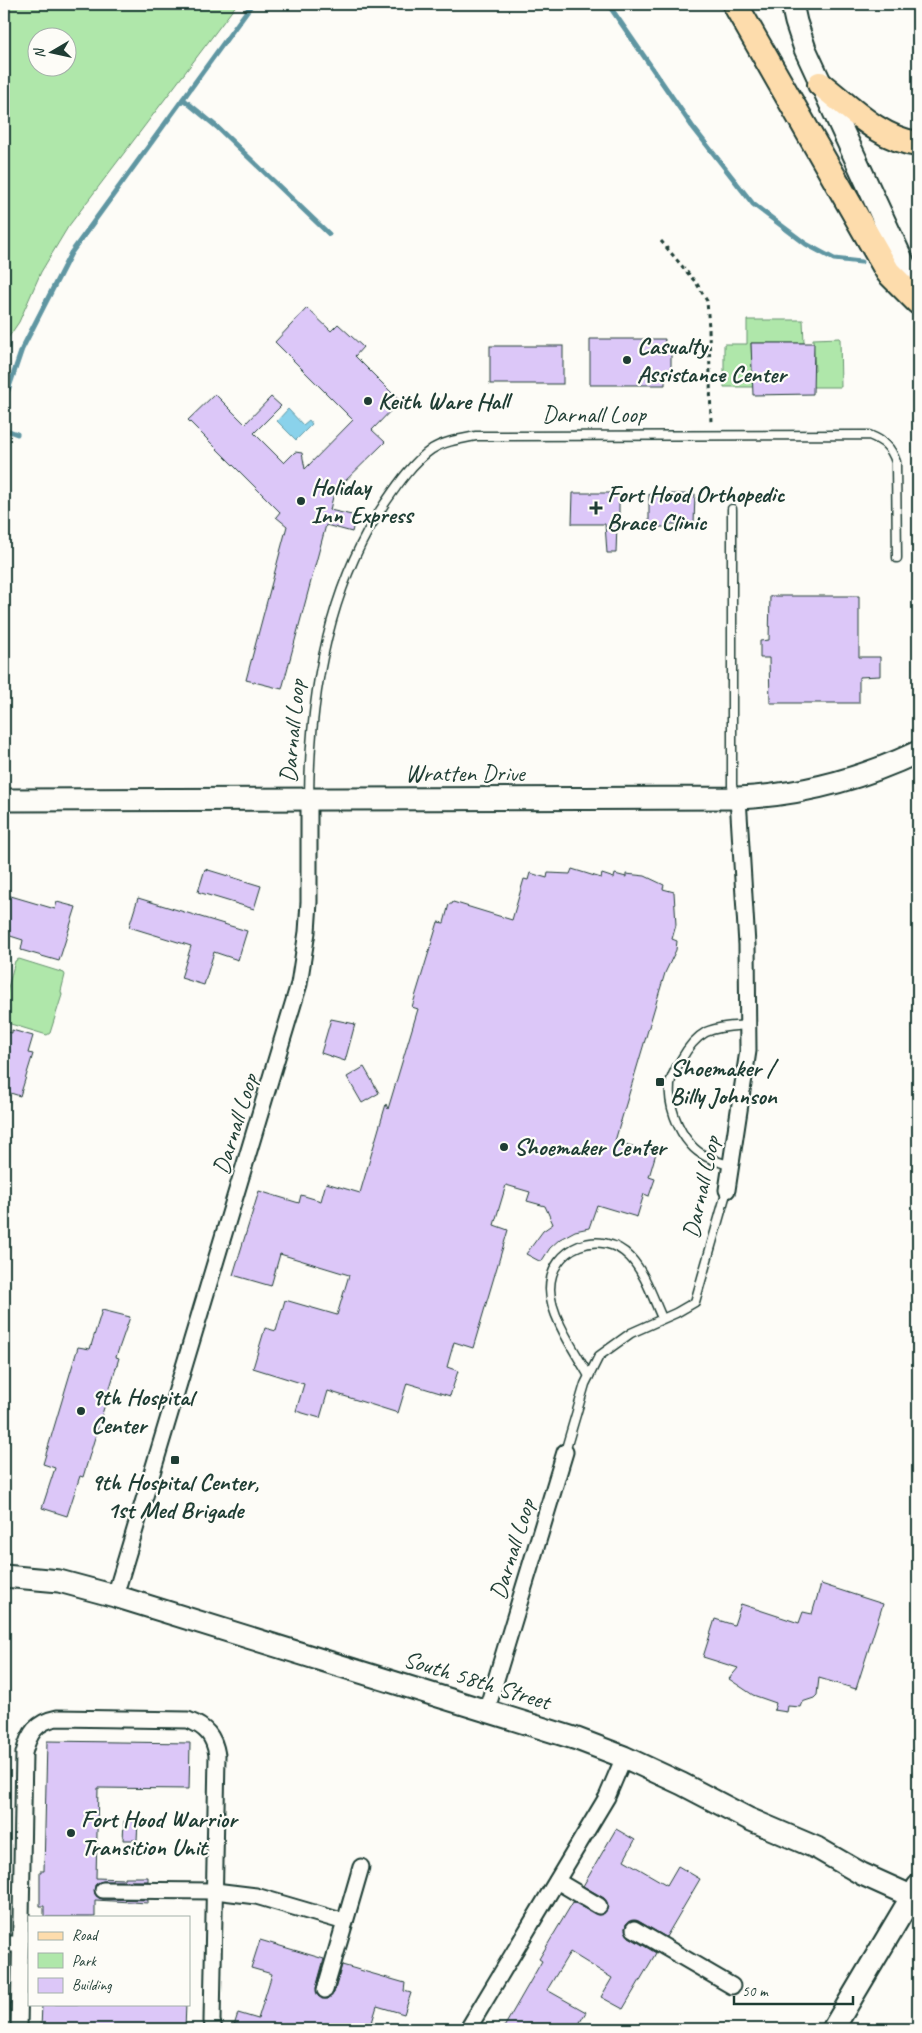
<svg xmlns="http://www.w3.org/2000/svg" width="922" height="2033" viewBox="0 0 922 2033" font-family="Caveat,sans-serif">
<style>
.green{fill:#afe7aa;stroke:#67926f;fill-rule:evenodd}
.water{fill:#8ad2eb;stroke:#5f96a2}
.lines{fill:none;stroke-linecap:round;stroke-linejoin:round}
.stream{stroke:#5f96a2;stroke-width:5}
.building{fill:#dcc7f8;stroke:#1f3d34}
.lane-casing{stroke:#1f3d34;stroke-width:11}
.street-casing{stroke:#1f3d34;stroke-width:19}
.secondary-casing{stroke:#1f3d34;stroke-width:25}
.primary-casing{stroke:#1f3d34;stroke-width:28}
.path{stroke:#1f3d34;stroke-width:3;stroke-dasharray:4 4;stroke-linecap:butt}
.lane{stroke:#fdfcf7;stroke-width:8}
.street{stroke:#fdfcf7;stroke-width:15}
.secondary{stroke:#fdfcf7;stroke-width:21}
.primary{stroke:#fddcac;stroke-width:24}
.poi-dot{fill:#1f3d34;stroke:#fdfcf7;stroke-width:2}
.labels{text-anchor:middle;stroke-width:4.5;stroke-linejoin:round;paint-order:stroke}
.poi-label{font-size:24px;font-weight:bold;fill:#1f3d34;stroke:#fdfcf7;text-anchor:start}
.street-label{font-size:24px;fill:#1f3d34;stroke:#fdfcf7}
</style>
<rect width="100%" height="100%" fill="#fdfcf7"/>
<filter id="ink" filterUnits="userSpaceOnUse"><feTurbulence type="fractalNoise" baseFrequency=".02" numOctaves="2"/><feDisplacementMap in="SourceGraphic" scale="10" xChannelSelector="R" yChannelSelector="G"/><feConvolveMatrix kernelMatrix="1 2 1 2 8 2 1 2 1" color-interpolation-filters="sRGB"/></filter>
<g filter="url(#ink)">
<g class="green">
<path d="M4 4H237L68 227 41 272 19 322 4 344ZM38 38H68V68H38Z"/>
<path d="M747 320H803L804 343H751L753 387H724V344H747Z"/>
<path d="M840 338 841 387H812V371L815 370 813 339Z"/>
<path d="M19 959 64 973 65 975 61 991 62 995 50 1033 47 1035 4 1022V1003L15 961Z"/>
</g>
<path class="water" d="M288 409 303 425 309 420 312 424 296 440 277 421Z"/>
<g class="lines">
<g class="stream">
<path d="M608 4 692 126 753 204 806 244 834 259 861 262"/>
<path d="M183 99 217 127 329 234"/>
<path d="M4 402 22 349 71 253 252 4"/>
<path d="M4 429 17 434"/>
</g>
</g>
<g class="building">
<path d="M307 308 331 331 338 324 363 347 355 356 400 401 372 430 385 442 334 492 330 510 356 516 352 532 326 525 282 689 246 680 287 526 276 517 280 512 188 420 215 394 245 424 271 397 281 406 254 433 284 463 295 452 302 453 305 469 353 420 275 342Z"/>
<path d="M590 339H665L664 347H671V373H665V385H590Z"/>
<path d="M751 343H814L813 394 753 395Z"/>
<rect x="490" y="346" width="73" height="38"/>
<path d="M573 493H619V524H617L616 553H607L605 524H572Z"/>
<path d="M649 494H695L694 524H667V527H649Z"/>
<path d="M770 596H859V657H880V676L859 677V703H770L769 658H760V641L769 640Z"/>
<path d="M205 869 261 886 254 909 198 892Z"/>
<path d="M572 869 601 878 602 874 614 878 615 874 626 877V874L645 876 664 885 663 889 674 892 676 925 672 939 677 941 676 950 665 973 615 1141 656 1153 649 1177 655 1179 649 1196 644 1194 637 1217 597 1205 589 1228 575 1231 560 1239 550 1248 541 1262 526 1254 543 1231 553 1224 545 1206 527 1201 530 1192 506 1185 494 1225 508 1230 473 1348 454 1342 447 1367 458 1371 450 1396 407 1383 398 1413 328 1391 320 1418 296 1411 304 1384 253 1368 265 1328 276 1331 285 1300 337 1315 349 1275 280 1254 271 1286 233 1275 259 1191 299 1203 301 1195 321 1201 326 1183 360 1193 386 1104 388 1109 418 1009 412 1007 438 922 444 923 449 904H452L453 902 512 920 524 879 528 880 530 873 547 878 548 873 570 874Z"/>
<path d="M4 894 55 909 57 902 76 907 59 961 21 950 23 940 4 934Z"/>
<path d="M138 898 247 931 238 960 214 952 204 985 181 978 191 946 129 927Z"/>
<path d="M331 1019 355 1024 345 1061 321 1053Z"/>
<path d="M12 1030 33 1036 28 1053 33 1054 20 1096 4 1091V1031L12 1033Z"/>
<path d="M364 1067 379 1093 362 1103 347 1077Z"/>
<path d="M102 1310 130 1317 116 1357 119 1358 83 1477 80 1476 67 1516 42 1508 55 1468 43 1464 78 1347 90 1349Z"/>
<path d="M821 1584 883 1604 856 1689 819 1678 817 1695 814 1698 802 1702 800 1707 788 1706 787 1712 774 1710 776 1703 753 1695 729 1679 738 1668 703 1657 715 1619 734 1625 741 1604 799 1623 803 1612 812 1614Z"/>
<path d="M47 1741 190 1743 189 1789 98 1788 96 1878 124 1879V1877H148V1881H103L95 1885V1894L102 1899 148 1900V1903L95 1900V1917H44V1906H40V1871H44Z"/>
<path d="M124 1821H138L137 1840H123Z"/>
<path d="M616 1829 635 1840 624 1860 667 1885 678 1866 700 1879 666 1937 638 1921H630L626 1924 625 1929 629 1937 656 1953 623 2009 601 1997 612 1978 570 1952 547 1990 586 2012 576 2029H503L542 1961 539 1959 573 1902 598 1915 603 1914 607 1910V1902L604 1898 583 1886Z"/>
<path d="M260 1940 324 1959 316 1988 318 1996 322 1999H328L334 1993 342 1965 405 1983 404 1991 411 1993 404 2014 377 2006 370 2029H233L238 2013 258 2019 272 1974 251 1968Z"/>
<path d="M42 2004H186L185 2029H41Z"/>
</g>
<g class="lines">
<g class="lane-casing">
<g id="lane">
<path d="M732 509V786L737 797"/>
<path d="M309 797C310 695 327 589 385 503 398 484 413 462 432 449 445 441 461 439 476 436L869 435C884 441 891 447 896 462L897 558"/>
<path d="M731 1166C717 1161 701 1157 691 1145 677 1129 668 1105 670 1084 671 1076 676 1068 681 1060 687 1049 695 1038 706 1032 719 1026 735 1026 748 1025"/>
<path d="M589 1376C576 1353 550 1316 550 1289 550 1247 601 1227 630 1257 645 1273 653 1298 662 1318"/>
<path d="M565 1452 585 1384 599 1356 631 1333 676 1313 695 1302 727 1190"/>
</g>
</g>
<g class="street-casing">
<g id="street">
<path d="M727 1190 748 1051 747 945 738 798"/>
<path d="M115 1596 299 984 307 932 309 902V800"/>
<path d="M487 1709 565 1452"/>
<path d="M557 1881 599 1906"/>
<path d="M103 1890 215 1891 256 1896 345 1922 325 1990"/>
<path d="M345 1922 361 1867"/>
<path d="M634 1929 732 1986"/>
<path d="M4 1944H21"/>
<path d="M19 2029 24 1753C29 1733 36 1722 57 1718L188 1720C206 1727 214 1736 217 1755L212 2021 214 2029"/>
<path d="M468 2029 607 1797 624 1757"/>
</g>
</g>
<g class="secondary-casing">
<g id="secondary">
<path d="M792 4 796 22 805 49 918 294"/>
<path d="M4 800 738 798C801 795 861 779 918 752"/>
<path d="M4 1576 59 1581 115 1596 577 1739 624 1757 682 1784 749 1819 817 1848 862 1874 913 1897 918 1902"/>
<path d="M833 2029 918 1886"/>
</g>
</g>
<g class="primary-casing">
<g id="primary">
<path d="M735 4 888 272 918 302"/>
<path d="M820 84C850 107 879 139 918 144"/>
</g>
</g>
<path class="path" d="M661 241 697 284 707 301 709 328 711 425"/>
<use href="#lane" class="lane"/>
<use href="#street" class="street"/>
<use href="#secondary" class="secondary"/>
<use href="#primary" class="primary"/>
</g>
</g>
<g class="poi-dot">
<circle cx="627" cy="360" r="5"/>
<circle cx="368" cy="401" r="5"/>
<circle cx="301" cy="501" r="5"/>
<path d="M593.5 500.5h5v5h5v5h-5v5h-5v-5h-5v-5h5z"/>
<rect x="655" y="1077" width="10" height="10" rx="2.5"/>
<circle cx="504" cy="1147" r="5"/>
<circle cx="81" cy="1411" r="5"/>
<rect x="170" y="1455" width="10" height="10" rx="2.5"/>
<circle cx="71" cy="1833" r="5"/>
</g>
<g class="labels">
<g class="poi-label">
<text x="637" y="354">Casualty<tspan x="637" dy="28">Assistance Center</tspan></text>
<text x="378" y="409">Keith Ware Hall</text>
<text x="311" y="495">Holiday<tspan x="311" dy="28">Inn Express</tspan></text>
<text x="607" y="502">Fort Hood Orthopedic<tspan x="607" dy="28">Brace Clinic</tspan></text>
<text x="670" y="1076">Shoemaker /<tspan x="670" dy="28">Billy Johnson</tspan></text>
<text x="514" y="1155">Shoemaker Center</text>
<text x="91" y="1405">9th Hospital<tspan x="91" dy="28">Center</tspan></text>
<text x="175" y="1490" text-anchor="middle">9th Hospital Center,<tspan x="175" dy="28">1st Med Brigade</tspan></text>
<text x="81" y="1827">Fort Hood Warrior<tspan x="81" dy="28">Transition Unit</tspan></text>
</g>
<g class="street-label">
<text x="594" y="422">Darnall Loop</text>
<text transform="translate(292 731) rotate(-85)" y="8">Darnall Loop</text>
<text x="465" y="781">Wratten Drive</text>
<text transform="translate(235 1124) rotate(-73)" y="8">Darnall Loop</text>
<text transform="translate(701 1187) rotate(-78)" y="8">Darnall Loop</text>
<text transform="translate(512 1549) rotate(-73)" y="8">Darnall Loop</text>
<text transform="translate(477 1680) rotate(17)" y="8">South 58th Street</text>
</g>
</g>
<rect width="922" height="2033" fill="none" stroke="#fdfcf7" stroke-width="20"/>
<rect x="10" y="10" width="902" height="2013" fill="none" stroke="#1f3d34" stroke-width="2" filter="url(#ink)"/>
<rect x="28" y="1916" width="162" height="90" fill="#fdfcf7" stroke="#a4b0a9"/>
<rect x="38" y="1932" width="25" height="8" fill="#fddcac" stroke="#a4b0a9"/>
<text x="72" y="1940" font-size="15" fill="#1f3d34">Road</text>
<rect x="38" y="1953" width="25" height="15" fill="#afe7aa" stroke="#a4b0a9"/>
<text x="72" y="1966" font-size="15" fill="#1f3d34">Park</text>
<rect x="38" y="1978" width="25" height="15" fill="#dcc7f8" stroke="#a4b0a9"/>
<text x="72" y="1990" font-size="15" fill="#1f3d34">Building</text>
<g transform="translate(52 52) rotate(261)"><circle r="24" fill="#fdfcf7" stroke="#a4b0a9"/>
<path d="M0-4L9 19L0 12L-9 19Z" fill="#1f3d34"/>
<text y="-8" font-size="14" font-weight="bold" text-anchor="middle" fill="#1f3d34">N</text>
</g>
<path d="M734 1996v8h119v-8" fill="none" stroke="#1f3d34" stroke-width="2.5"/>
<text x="742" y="1996" font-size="15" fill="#1f3d34" stroke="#fdfcf7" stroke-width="4" paint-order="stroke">50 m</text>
</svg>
